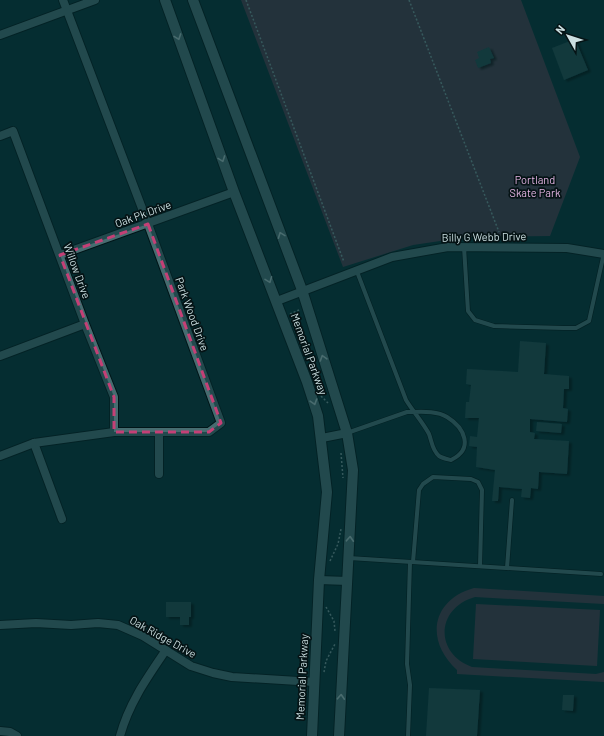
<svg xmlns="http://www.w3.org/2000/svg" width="604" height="736" viewBox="0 0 604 736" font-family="Barlow,sans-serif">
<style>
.green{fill:#483948}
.building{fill:#20464a;filter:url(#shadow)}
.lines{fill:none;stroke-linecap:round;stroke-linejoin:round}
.service-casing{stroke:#001518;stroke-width:5.5}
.minor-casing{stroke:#001518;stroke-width:10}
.tertiary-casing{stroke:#001518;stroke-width:12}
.path{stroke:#728f92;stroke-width:1.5;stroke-dasharray:2 2;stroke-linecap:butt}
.service{stroke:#466c70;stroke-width:4}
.minor{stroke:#466c70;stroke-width:8}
.tertiary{stroke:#466c70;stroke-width:10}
.oneway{stroke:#9cb7b9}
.marked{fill:none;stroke:#c44076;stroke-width:3;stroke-dasharray:8 5;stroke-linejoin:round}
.labels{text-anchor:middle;stroke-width:3.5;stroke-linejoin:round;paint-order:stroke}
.park-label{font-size:11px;fill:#e2b3e1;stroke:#051315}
.street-label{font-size:11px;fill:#cbdfe1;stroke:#051315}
</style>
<defs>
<filter id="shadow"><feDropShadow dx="3" dy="2" stdDeviation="1" flood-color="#0009"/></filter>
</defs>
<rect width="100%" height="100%" fill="#062e32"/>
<g class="green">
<path d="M241 0H521L580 157 550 236 467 237 413 245 343 267Z"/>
<path d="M474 588 604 596V604L475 597C436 608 434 653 472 667L596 674 604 672V682L457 674V670C425 641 431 600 474 588Z"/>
<path d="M476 604 600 610 597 666 473 659Z"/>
</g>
<g class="building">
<path d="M575 39 588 70 564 80 552 48Z"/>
<path d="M489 47 494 58 490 59 491 63 478 68 475 60 479 58 477 52Z"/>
<path d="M520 341 546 343 544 374 569 376V389H564L563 408 568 409 567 422 530 419V432L535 433 534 439 569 441 567 474 539 472 538 489 531 488 530 498 521 497 522 489 499 487 498 501H492L495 470 476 467 477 447 469 446 470 436 477 437 479 418H465L466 402H469L471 385 466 384 467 369 518 372Z"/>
<path d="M537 422 562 424 561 433 536 431Z"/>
<path d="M166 602H191V617H189V625H180V617H166Z"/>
<path d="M429 688 480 690 477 736H426Z"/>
<path d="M563 695H574L573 711 562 710Z"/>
</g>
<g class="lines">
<g class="service-casing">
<g id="service">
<path d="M464 247 468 311 475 320 494 326 564 328H576L589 321 604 253"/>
<path d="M347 433 407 412C419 412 436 410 447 417 465 428 474 449 451 460 447 459 442 458 439 456 432 450 432 442 429 434 424 424 412 410 406 400L356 269"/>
<path d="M349 558 601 574"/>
<path d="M413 562 419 490 423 484 433 477 471 479 478 482 482 490 480 566"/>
<path d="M507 568 512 500"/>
<path d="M408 736 410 685 407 664 410 562"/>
</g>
</g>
<g class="minor-casing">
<g id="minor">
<path d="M0 35 95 0"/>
<path d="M0 136 13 131 85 324 114 397V432"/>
<path d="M60 255 234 192"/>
<path d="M277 301 392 257 448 247 567 248 604 254"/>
<path d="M0 356 85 324"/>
<path d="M322 438 347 433"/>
<path d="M34 443 62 519"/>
<path d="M0 456 34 443 114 432H209L221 423 148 224 63 0"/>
<path d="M159 474V433"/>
<path d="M319 580 348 581"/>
<path d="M0 625 36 623 71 625 98 623 118 625 143 636 191 666 213 673 232 677 314 682"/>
<path d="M0 731 10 732 17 736"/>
<path d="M120 736C129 703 147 678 166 650"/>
</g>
</g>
<g class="tertiary-casing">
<g id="tertiary">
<path d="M165 0 234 192 307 382 318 416 327 492 319 580 312 736"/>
<path d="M193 0 302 290 347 433 353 470 339 736"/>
</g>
</g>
<g class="path">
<path d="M246 0 344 262"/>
<path d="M409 0 499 232"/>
<path d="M290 314 299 310"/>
<path d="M321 396 328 403"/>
<path d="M341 453 343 478"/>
<path d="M330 561 338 544 341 529"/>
<path d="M326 607 334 621 335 631"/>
<path d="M324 672 326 661 335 644"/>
</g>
<use href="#service" class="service"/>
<use href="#minor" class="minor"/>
<use href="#tertiary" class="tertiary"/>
</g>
<defs><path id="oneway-chevron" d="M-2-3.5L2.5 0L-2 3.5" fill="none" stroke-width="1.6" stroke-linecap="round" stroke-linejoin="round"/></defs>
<g class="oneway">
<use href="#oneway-chevron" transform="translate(178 37) rotate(70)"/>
<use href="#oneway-chevron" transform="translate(222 159) rotate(70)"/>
<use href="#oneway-chevron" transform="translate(281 235) rotate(-111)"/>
<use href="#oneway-chevron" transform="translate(269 280) rotate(69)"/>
<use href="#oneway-chevron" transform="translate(323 358) rotate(-107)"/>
<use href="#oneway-chevron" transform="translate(314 402) rotate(73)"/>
<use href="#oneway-chevron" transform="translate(350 539) rotate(-87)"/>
<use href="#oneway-chevron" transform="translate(341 697) rotate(-87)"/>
</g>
<path d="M0 0H604V736H0ZM148 224 221 423 209 432H114V397L60 255Z" fill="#062e32" fill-opacity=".55" fill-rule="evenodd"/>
<path class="marked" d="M148 224 221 423 209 432H114V397L60 255Z"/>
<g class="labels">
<g class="park-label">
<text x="535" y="184">Portland<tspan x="535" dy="13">Skate Park</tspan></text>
</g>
<g class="street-label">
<text transform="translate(143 214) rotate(-20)" y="4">Oak Pk Drive</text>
<text transform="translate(484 237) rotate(-1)" y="4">Billy G Webb Drive</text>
<text transform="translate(77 271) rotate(70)" y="4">Willow Drive</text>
<text transform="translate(192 314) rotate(70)" y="4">Park Wood Drive</text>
<text transform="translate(309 354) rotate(70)" y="4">Memorial Parkway</text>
<text transform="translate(163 637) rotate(29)" y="4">Oak Ridge Drive</text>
<text transform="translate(302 677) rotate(-87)" y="4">Memorial Parkway</text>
</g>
</g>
<g transform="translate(568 36) rotate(309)" stroke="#051315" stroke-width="3" paint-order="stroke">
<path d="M0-3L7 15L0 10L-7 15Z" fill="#cbdfe1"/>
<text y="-6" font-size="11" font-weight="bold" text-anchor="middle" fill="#cbdfe1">N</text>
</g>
</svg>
